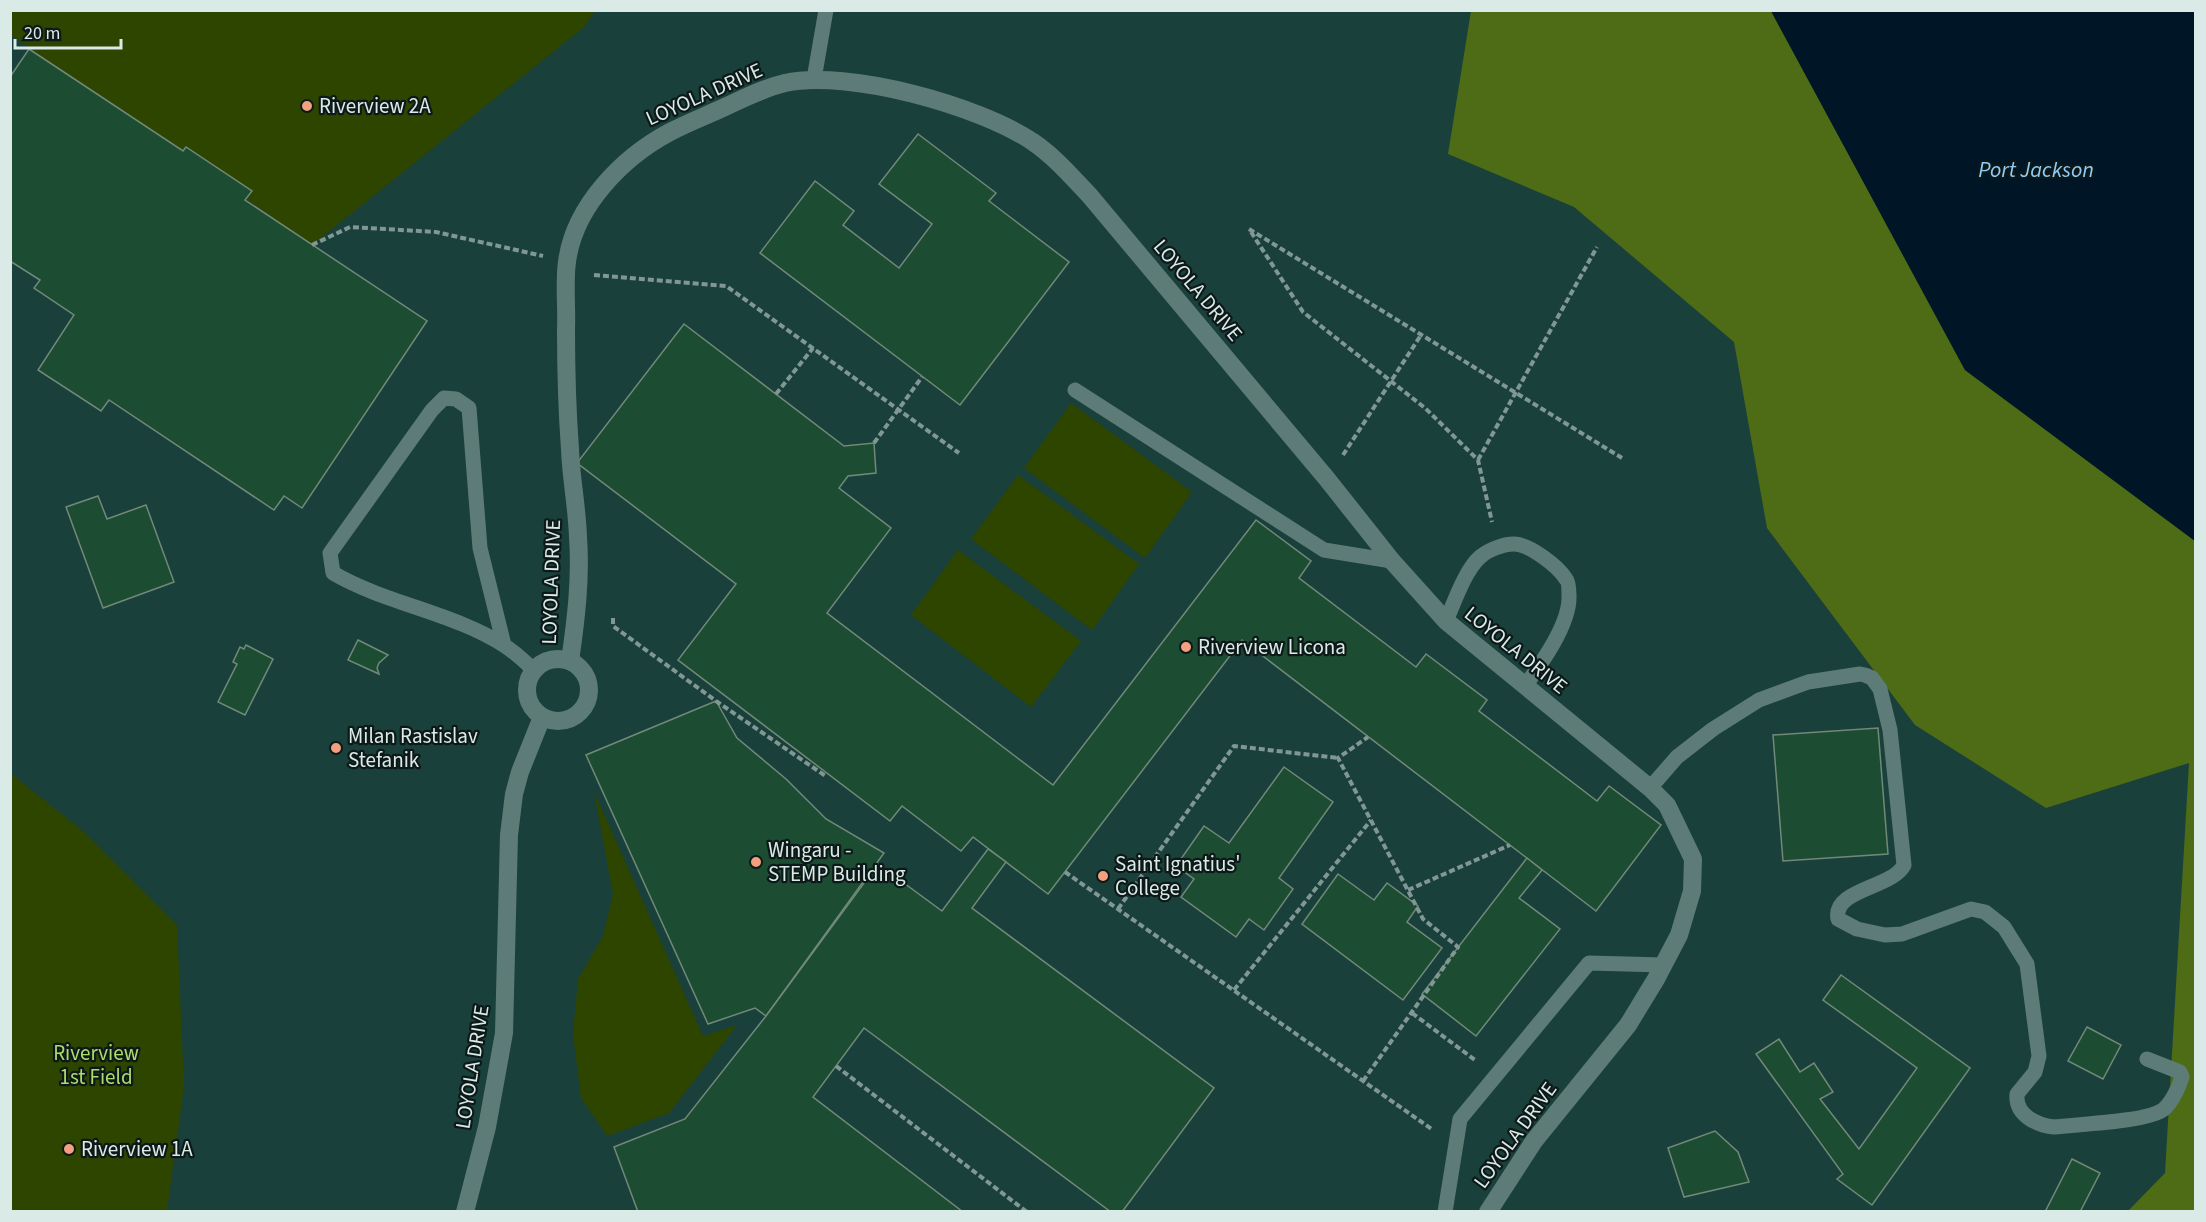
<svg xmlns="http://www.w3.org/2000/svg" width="2206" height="1222" viewBox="0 0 2206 1222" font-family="'Source Sans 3',sans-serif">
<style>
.built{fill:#1a403c}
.green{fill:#2e4500}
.forest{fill:#4d6c15}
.water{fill:#001627}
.building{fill:#1c4c31;stroke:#72897a;stroke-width:1.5}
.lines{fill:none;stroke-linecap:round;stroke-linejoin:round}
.path{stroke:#819794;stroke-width:4;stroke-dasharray:6 3;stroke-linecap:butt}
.lane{stroke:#5e7c77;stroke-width:15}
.street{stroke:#5e7c77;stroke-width:18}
.poi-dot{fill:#f2a07f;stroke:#0d1918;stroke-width:2}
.labels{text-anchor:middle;stroke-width:4.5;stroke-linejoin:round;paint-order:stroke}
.street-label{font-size:21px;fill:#daeae7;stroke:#0d1918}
.poi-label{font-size:21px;fill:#daeae7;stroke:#0d1918;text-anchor:start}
.park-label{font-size:21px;fill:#aedb6e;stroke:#0d1918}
.water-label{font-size:22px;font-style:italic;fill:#90ccf8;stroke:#0d1918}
</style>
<rect width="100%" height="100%" fill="#183431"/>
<path class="built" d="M10 11H1771L1965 370 2195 541V1211H11Z"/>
<g class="green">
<path d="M10 11H595L584 27 312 245 11 35Z"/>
<path d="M1071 403 1192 492 1145 558 1024 468Z"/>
<path d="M1018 475 1139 564 1092 630 971 539Z"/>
<path d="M958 550 1081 641 1031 707 911 615Z"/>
<path d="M10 773 82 830 177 925 184 1087 167 1211H11Z"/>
<path d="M594 792 703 1036 737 1025 669 1113 607 1136 581 1098 573 1034 578 979 603 936 613 894Z"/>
</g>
<path class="forest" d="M1471 11H1771L1965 370 2195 541V1211H2128L2165 1173 2189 763 2046 808 1915 725 1767 528 1734 342 1574 207 1448 154Z"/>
<path class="water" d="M1771 11H2195V541L1965 370Z"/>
<g class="building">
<path d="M29 49 183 151 186 147 252 191 245 200 427 321 302 508 284 496 274 510 109 400 101 411 38 370 74 315 34 288 40 280 10 261V77Z"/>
<path d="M918 134 996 193 989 201 1069 262 960 405 760 253 815 181 854 211 843 225 899 268 932 224 879 184Z"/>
<path d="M684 324 844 446 874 443 876 473 848 476 839 488 891 528 827 613 1053 785 1256 520 1311 561 1299 578 1416 667 1426 654 1487 700 1479 711 1597 801 1609 786 1661 825 1596 911 1242 640 1048 894 973 837 961 851 902 806 890 821 678 660 736 584 577 463Z"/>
<path d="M98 496 107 519 146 505 174 582 103 608 66 507Z"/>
<path d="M358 640 388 655 379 663 377 668 379 674 348 660Z"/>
<path d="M246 645 273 659 245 715 218 702 237 664 233 662 240 647 244 649Z"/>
<path d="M716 701 737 738 786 779 826 819 884 853 766 1016 755 1008 708 1024 586 755Z"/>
<path d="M1878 728 1888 854 1783 861 1773 735Z"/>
<path d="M1284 767 1333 802 1279 878 1293 889 1264 930 1249 919 1236 937 1181 897 1194 879 1176 866 1204 826 1229 843Z"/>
<path d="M988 849 1006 862 972 908 1214 1088 1122 1212H1111L864 1028 813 1097 963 1212H638L614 1147 685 1119 766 1016 878 864 942 911Z"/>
<path d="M1527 858 1542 870 1519 898 1560 929 1476 1036 1422 994Z"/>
<path d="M1338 874 1374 900 1387 883 1418 906 1407 922 1442 948 1403 1000 1302 924Z"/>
<path d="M1841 975 1970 1068 1872 1205 1837 1179 1843 1174 1756 1054 1779 1039 1800 1072 1814 1063 1833 1092 1820 1099 1859 1149 1917 1068 1823 1000Z"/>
<path d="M2087 1027 2121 1045 2103 1079 2068 1061Z"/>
<path d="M1715 1131 1738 1152 1749 1182 1684 1197 1668 1148Z"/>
<path d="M2072 1159 2100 1173 2080 1212H2045Z"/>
</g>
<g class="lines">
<g class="path">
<path d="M1249 229 1622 458"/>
<path d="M1251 232 1303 312 1425 408 1478 460 1492 522"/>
<path d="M312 245 350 227 436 232 543 256"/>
<path d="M594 275 726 286 959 453"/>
<path d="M776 394 813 348"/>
<path d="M874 443 922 377"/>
<path d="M1343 455 1421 335"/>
<path d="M1478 460 1597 247"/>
<path d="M613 618V626L716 701 827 777"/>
<path d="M1065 872 1433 1130"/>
<path d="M1408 890 1510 845"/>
<path d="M1118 909 1234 746 1338 758"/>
<path d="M1234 990 1371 820"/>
<path d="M1412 1013 1475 1060"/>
<path d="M836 1066 1027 1212"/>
<path d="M1363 1081 1458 947 1423 919 1338 758 1368 737"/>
</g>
<g class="lane">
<path d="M814 79 826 10"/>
<path d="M1075 390 1324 550 1392 561"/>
<path d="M1446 621C1454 603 1465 570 1480 557 1488 550 1503 544 1514 544 1529 544 1558 566 1566 579 1569 582 1569 592 1569 596 1570 624 1541 664 1525 686"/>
<path d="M504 645 480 548 469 408 456 399 444 398 432 410 330 553 333 573C386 604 455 613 505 646 516 653 525 662 534 670"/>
<path d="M1650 788 1677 757 1713 729 1759 700 1808 682 1860 674 1865 675 1872 678 1880 689 1890 730 1904 865C1893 888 1832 889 1838 919L1857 929 1885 935 1902 934 1971 909 1985 912 2004 927 2027 964 2039 1056 2035 1072 2017 1094C2015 1115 2036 1125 2054 1127 2078 1124 2148 1122 2164 1109 2172 1102 2179 1087 2182 1077L2180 1072 2147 1059"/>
<path d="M1445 1212 1460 1119 1589 963 1663 965"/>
</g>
<g class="street">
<circle cx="558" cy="690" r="31"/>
<path d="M570 661C576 620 581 578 578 537 577 507 571 478 570 449 567 409 566 369 566 329 567 307 564 283 567 262 574 206 623 157 670 132 689 122 708 115 727 106 746 97 764 88 785 83 848 69 980 106 1033 142 1055 157 1072 177 1090 196L1327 479 1392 561 1446 621 1650 788 1667 805 1693 859 1692 891 1679 935 1656 979 1628 1025 1534 1141 1488 1212"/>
<path d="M465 1212 487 1127 504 1033 509 835 514 794 520 772 542 717"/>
</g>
</g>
<g class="poi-dot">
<circle cx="307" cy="106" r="6"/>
<circle cx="1186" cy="647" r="6"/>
<circle cx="336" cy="748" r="6"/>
<circle cx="756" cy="862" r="6"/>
<circle cx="1103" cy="876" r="6"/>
<circle cx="69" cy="1149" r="6"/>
</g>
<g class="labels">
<g class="street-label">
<text transform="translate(704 94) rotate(-24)" y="7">LOYOLA DRIVE</text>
<text transform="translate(1198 290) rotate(50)" y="7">LOYOLA DRIVE</text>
<text transform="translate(551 582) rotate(-88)" y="7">LOYOLA DRIVE</text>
<text transform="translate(1516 650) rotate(39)" y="7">LOYOLA DRIVE</text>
<text transform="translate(472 1067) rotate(-81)" y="7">LOYOLA DRIVE</text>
<text transform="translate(1515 1135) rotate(-54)" y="7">LOYOLA DRIVE</text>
</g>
<g class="poi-label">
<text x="319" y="113">Riverview 2A</text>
<text x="1198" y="654">Riverview Licona</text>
<text x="348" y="743">Milan Rastislav<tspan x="348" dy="24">Stefanik</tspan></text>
<text x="768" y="857">Wingaru -<tspan x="768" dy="24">STEMP Building</tspan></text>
<text x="1115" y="871">Saint Ignatius'<tspan x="1115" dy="24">College</tspan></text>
<text x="81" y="1156">Riverview 1A</text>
</g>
<g class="park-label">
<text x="96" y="1060">Riverview<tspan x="96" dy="24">1st Field</tspan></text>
</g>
<g class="water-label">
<text x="2036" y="177">Port Jackson</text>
</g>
</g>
<rect width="2206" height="1222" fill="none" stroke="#daeae7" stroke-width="24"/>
<path d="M15 39v9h106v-9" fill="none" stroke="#daeae7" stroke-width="3"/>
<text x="24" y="39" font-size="18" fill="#daeae7" stroke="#0d1918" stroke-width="4.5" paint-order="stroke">20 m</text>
</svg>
